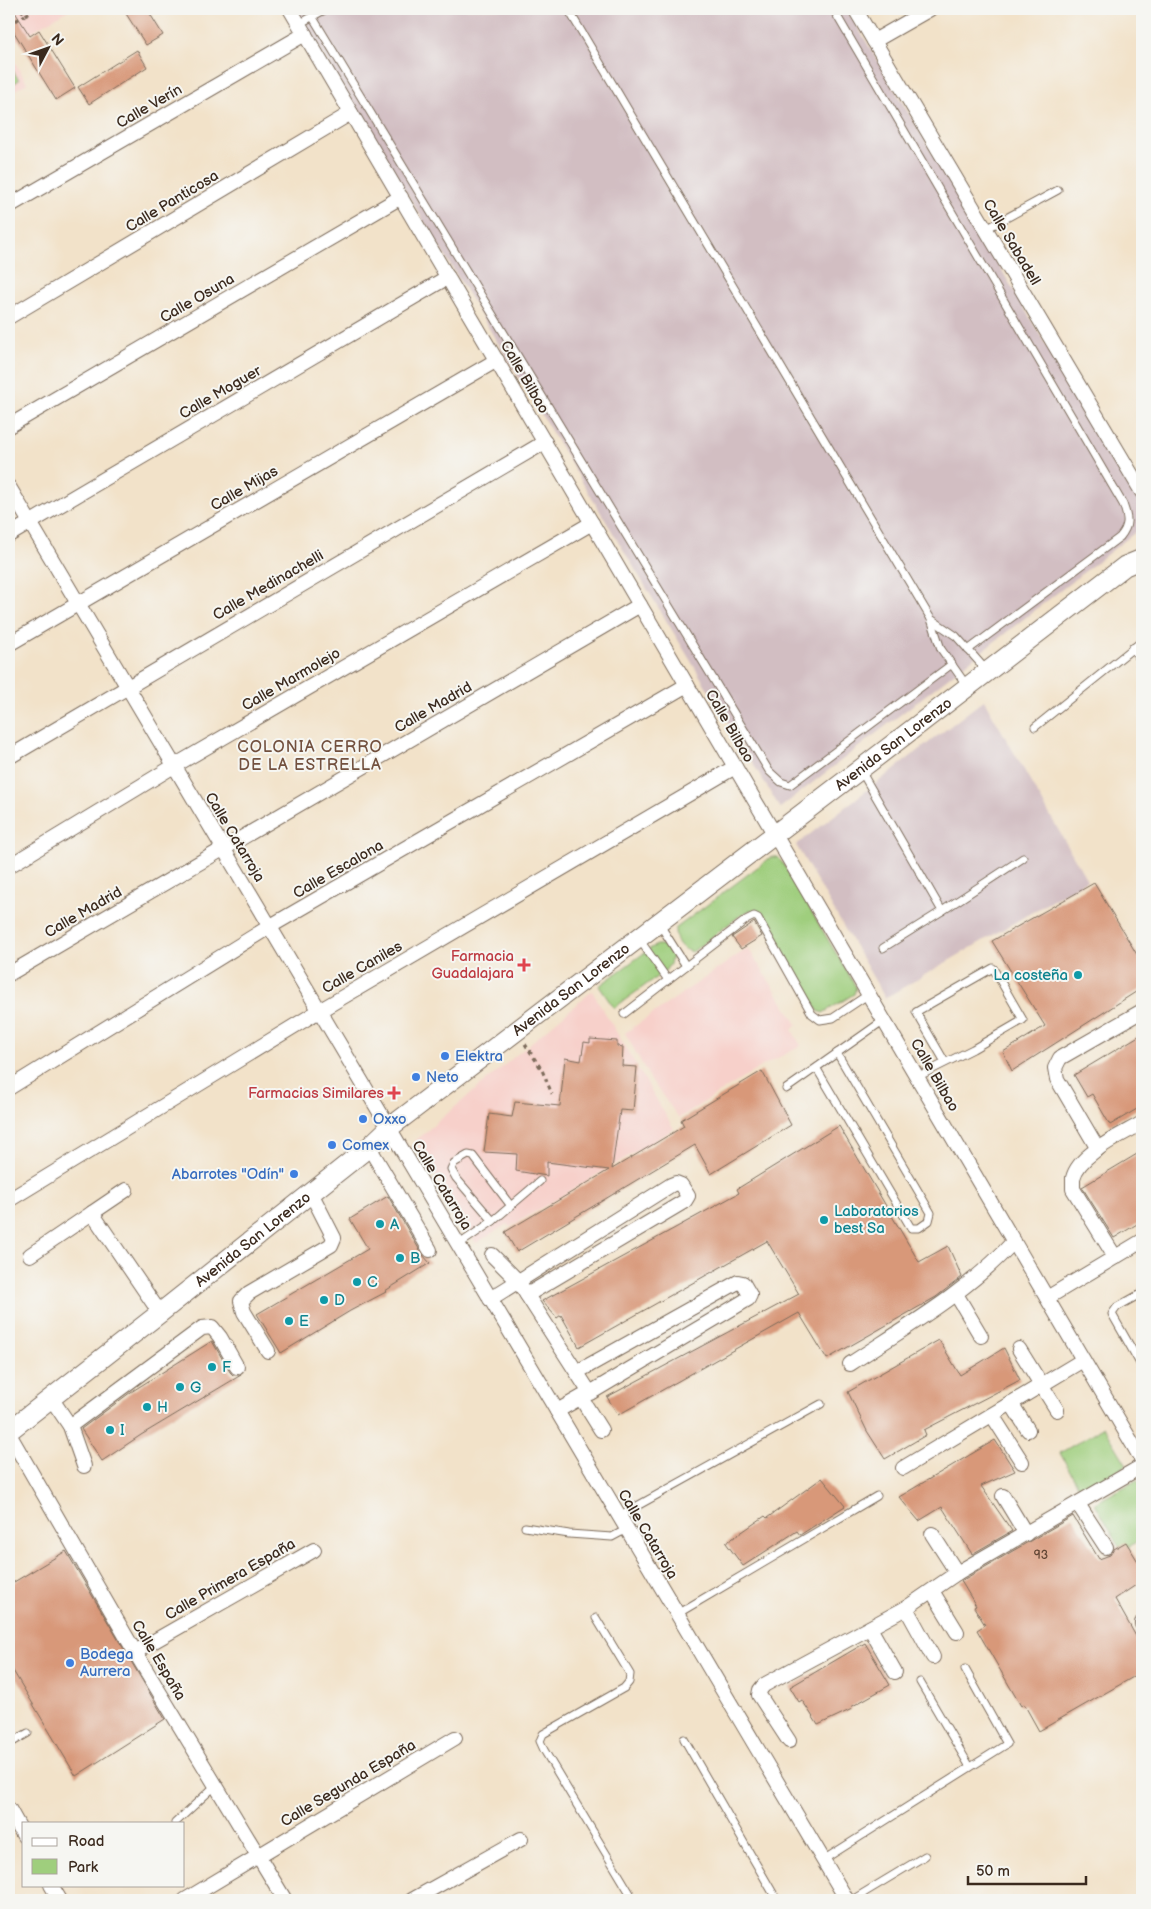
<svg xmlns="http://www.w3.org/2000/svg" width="1151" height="1909" viewBox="0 0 1151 1909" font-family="'Balsamiq Sans',sans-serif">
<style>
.built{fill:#f7d0ca}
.industrial{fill:#d2bec2}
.green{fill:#9fce7d;stroke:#6d7c4e}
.building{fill:#d89879}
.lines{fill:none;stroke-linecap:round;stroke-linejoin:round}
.service-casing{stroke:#7b6a5a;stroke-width:9}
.minor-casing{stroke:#7b6a5a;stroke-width:16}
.secondary-casing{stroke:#7b6a5a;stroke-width:21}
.path{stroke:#7b6a5a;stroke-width:3;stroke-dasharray:4 4;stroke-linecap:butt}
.service{stroke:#fff;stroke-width:7}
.minor{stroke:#fff;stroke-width:14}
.secondary{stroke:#fff;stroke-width:19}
.health-dot{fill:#e0444e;stroke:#f6f6f2;stroke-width:2}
.culture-dot{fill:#0f9aa8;stroke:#f6f6f2;stroke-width:2}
.shop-dot{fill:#3f7fe0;stroke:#f6f6f2;stroke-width:2}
.labels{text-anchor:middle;stroke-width:4;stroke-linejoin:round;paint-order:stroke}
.number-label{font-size:12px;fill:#624635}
.street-label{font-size:15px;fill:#3b2a1e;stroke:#f6f6f2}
.health-label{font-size:15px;fill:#be3a42;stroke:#f6f6f2;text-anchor:end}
.culture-label{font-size:15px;fill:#0d838f;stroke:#f6f6f2;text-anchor:start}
.shop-label{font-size:15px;fill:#366cbe;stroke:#f6f6f2;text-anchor:start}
.neighbourhood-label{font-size:16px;letter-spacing:1px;fill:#72503e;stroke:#f6f6f2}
</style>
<rect width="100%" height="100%" fill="#f6f6f2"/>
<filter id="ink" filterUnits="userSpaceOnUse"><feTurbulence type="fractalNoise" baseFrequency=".02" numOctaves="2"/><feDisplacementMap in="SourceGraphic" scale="10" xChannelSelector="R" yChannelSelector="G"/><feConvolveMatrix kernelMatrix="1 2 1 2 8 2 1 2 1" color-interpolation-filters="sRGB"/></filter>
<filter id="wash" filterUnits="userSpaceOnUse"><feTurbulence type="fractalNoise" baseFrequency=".0096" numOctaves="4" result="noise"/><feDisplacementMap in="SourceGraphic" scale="20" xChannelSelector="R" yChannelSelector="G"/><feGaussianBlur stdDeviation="1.12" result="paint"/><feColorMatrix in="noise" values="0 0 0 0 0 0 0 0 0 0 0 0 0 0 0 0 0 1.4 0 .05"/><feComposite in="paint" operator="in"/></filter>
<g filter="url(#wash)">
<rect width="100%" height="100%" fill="#f2e2c9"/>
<g class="built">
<path d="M9 9H70L9 45Z"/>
<path d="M9 52 27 83 9 94Z"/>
<path d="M748 948 797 1024 792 1030 801 1046 764 1065 679 1118 651 1080 625 1033Z"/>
<path d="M592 991 674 1129 510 1227 507 1224 476 1243 415 1141Z"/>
</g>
<g class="industrial">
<path d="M295 9H847L1142 507V527L780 808Z"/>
<path d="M984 700 1087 880 885 998 796 845Z"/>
</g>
<g class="green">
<path d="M9 65 19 80 9 87Z"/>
<path d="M771 857H778L785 867 856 987 854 994 823 1013 818 1011 760 912 751 910 742 914 692 952C680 949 675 941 675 929Z"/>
<path d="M657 945H664L672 956 670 964 665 971 614 1008 599 986 651 948Z"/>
<path d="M1104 1427 1127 1465 1081 1491 1060 1453Z"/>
<path d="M1137 1480 1142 1489V1538L1122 1551 1095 1503Z"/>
</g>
<g id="blocks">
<g class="building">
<path d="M9 9H13L30 36 39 30 75 88 56 100 9 24Z"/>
<path d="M123 9H147L163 35 146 45Z"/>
<path d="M137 50 147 67 89 104 78 87Z"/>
<path d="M1094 883 1142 963V988L1012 1071 1003 1052 1045 1026 992 941Z"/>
<path d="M754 922 762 936 741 949 732 937Z"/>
<path d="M1142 1034V1106L1110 1125 1092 1094 1087 1097 1074 1075Z"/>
<path d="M590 1039 617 1041V1046L623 1047 622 1066 637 1067 633 1111 620 1110 612 1169 684 1126 681 1120 762 1071 791 1125 711 1174 695 1145 517 1252 505 1232 609 1170 547 1162V1176L516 1171 517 1154 484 1152 489 1114 512 1117 515 1102 560 1106 565 1058 581 1061 584 1042 590 1043Z"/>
<path d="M839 1126 919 1262 948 1246 962 1277 936 1297 827 1359 799 1313 618 1415 607 1397 799 1294 767 1241 579 1347 561 1315 557 1318 542 1301 739 1193 737 1189Z"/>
<path d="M1142 1151V1221L1114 1238 1082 1187Z"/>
<path d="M388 1196 422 1254 430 1263 385 1291 386 1292 350 1311 281 1353 257 1314 368 1249 350 1219Z"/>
<path d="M939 1340 960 1375 1004 1348 1020 1380 924 1430 926 1435 885 1459 867 1431 848 1392Z"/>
<path d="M212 1341 230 1372 233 1375H241L141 1435 102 1461 81 1429 131 1392Z"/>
<path d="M995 1440 1015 1471 981 1486 1012 1531 972 1554 942 1507 919 1521 899 1497Z"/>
<path d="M822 1478 845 1506 800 1535 797 1531 743 1566 726 1543 765 1516 767 1518Z"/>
<path d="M1073 1516 1099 1559 1110 1555 1114 1549 1126 1542 1142 1568V1581L1115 1599 1142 1647V1672L1039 1731 1024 1704 1021 1706 977 1630 985 1625 974 1607 976 1606 961 1581Z"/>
<path d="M66 1551 165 1719 76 1776 9 1664V1585Z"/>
<path d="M865 1643 890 1685 851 1707 852 1709 818 1725 802 1700 799 1702 790 1687Z"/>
</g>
</g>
</g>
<g filter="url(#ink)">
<use href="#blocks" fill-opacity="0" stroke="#7b6a5a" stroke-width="1"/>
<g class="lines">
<g class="service-casing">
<g id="service">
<path d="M568 9 931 619 941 649 967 686"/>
<path d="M833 9 1123 504C1128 518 1130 525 1120 537L968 650"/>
<path d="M312 16 769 771 781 782 790 785 952 664"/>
<path d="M299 24 326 9"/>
<path d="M986 229 1058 190"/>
<path d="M931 619 956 636 988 672"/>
<path d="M1132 648 1142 662"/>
<path d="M1035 727 1142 641"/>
<path d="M861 771 942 911 883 948"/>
<path d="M942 911 1023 858"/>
<path d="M660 925 686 966 746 920 754 916 758 918 812 1014 820 1020 833 1018 869 994"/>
<path d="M639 939 668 980"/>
<path d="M624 1014 686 966"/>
<path d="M817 1069 911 1228H919L929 1221 931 1213 837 1053"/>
<path d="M917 1077 973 1049 1023 1020 993 968 916 1012 945 1062"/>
<path d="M786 1089 884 1020"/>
<path d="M493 1221 456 1178 451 1169 454 1163 468 1155 473 1156 511 1206"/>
<path d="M458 1245 493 1221 540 1181"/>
<path d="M1142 1293 1117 1307 1112 1314 1142 1367"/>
<path d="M619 1516 821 1404"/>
<path d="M525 1527 569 1534 612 1537 627 1529"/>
<path d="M677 1614 877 1496"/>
<path d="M596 1618 630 1674 629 1682 624 1688 543 1734 540 1741 544 1750 634 1900"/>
<path d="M920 1682 970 1767"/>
<path d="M684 1739 777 1900"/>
<path d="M9 1744 28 1733"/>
<path d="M175 1823 216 1785"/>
<path d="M823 1860 1007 1744 965 1669"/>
<path d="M852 1900 925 1856"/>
</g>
</g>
<g class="minor-casing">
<g id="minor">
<path d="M290 9 1142 1460"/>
<path d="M855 9 1142 492"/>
<path d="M874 41 930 9"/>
<path d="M9 206 305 34"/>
<path d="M9 317 351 113"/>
<path d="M9 426 401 197"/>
<path d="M9 487 847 1900"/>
<path d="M9 535 448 277"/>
<path d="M9 644 497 360"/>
<path d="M9 757 545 442"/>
<path d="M9 866 174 766 592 523"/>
<path d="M9 974 640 605"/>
<path d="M9 1088 269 927 687 685"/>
<path d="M369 1147 430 1250"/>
<path d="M1098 1149 1057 1079 1055 1068 1060 1058 1142 1011"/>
<path d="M9 1200 319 1011 735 767"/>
<path d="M92 1213 126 1190"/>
<path d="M30 1255 92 1213 160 1313"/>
<path d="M492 1255 518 1281 590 1393 748 1299 750 1295 743 1283 738 1282 577 1372"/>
<path d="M1115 1257 1073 1189C1073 1186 1073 1181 1073 1178 1079 1153 1122 1135 1142 1123"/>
<path d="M956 1294 981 1336"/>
<path d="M1047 1298 1142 1241"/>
<path d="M490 1299 671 1185 676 1183 681 1185 688 1196 685 1201 527 1295"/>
<path d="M1019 1349 1057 1410"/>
<path d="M268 1351 244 1312 241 1301 249 1293 331 1245 334 1238 311 1193"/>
<path d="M850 1364C906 1327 968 1292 1014 1241"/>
<path d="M51 1398 70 1426 84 1466"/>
<path d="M581 1398 601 1430"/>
<path d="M1011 1403 1028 1430"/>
<path d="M557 1411 587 1394"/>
<path d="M992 1415 1022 1462"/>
<path d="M70 1426 202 1328 212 1327 220 1337 237 1367"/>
<path d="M9 1434 135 1652 285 1900"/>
<path d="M903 1468 1083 1360"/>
<path d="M1003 1496 1026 1534"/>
<path d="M1078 1504 1106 1547"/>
<path d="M932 1534 957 1573"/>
<path d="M932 1591 957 1632"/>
<path d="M906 1608 933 1657"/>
<path d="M1142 1624V1623"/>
<path d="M870 1628 895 1672"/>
<path d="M135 1652 314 1550"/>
<path d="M789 1741 759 1695 760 1690 764 1685 906 1608 957 1573 1142 1466"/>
<path d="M9 1809 24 1836"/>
<path d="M51 1885 60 1900"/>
<path d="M185 1900 455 1738"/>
<path d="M412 1900 521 1839"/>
</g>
</g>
<g class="secondary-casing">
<g id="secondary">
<path id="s1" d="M9 1431 160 1313 369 1147 389 1128C634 941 881 755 1125 566L1142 559"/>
</g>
</g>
<g class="path">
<path d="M21 9 25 15 36 9"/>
<path d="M9 25 25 15"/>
<path d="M525 1044 542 1070 552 1094"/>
</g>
<use href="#service" class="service"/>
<use href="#minor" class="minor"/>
<use href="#secondary" class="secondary"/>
</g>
</g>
<g class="health-dot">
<path d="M521.5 957.5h5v5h5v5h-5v5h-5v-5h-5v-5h5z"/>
<path d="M391.5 1085.5h5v5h5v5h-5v5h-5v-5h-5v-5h5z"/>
</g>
<g class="culture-dot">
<circle cx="1078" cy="975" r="5"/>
<circle cx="824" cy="1220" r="5"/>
<circle cx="380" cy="1224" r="5"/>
<circle cx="400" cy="1258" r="5"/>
<circle cx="357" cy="1282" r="5"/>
<circle cx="324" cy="1300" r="5"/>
<circle cx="289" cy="1321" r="5"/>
<circle cx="212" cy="1367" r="5"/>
<circle cx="180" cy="1387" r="5"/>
<circle cx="147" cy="1407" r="5"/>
<circle cx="110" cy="1430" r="5"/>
</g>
<g class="shop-dot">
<circle cx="445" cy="1056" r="5"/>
<circle cx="416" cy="1077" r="5"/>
<circle cx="363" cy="1119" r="5"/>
<circle cx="332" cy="1145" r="5"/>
<circle cx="294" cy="1174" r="5"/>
<circle cx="70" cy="1663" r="5"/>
</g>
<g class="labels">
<g class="number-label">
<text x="1041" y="1559">93</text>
</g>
<g class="street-label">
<text transform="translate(149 106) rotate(-30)" y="5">Calle Verín</text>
<text transform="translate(172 201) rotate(-31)" y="5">Calle Panticosa</text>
<text transform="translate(1012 242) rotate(59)" y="5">Calle Sabadell</text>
<text transform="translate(197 298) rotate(-30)" y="5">Calle Osuna</text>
<text transform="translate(525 377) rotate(60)" y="5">Calle Bilbao</text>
<text transform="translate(220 392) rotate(-30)" y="5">Calle Moguer</text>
<text transform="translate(244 488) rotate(-30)" y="5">Calle Mijas</text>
<text transform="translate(268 585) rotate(-30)" y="5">Calle Medinachelli</text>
<text transform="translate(291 679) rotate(-30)" y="5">Calle Marmolejo</text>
<text transform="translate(433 707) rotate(-30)" y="5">Calle Madrid</text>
<text transform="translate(730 726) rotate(60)" y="5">Calle Bilbao</text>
<text dy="5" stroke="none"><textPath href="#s1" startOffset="1120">Avenida San Lorenzo</textPath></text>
<text transform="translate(235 837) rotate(59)" y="5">Calle Catarroja</text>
<text transform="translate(338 869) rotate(-30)" y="5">Calle Escalona</text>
<text transform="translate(83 912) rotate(-30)" y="5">Calle Madrid</text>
<text transform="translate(362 967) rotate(-30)" y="5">Calle Caniles</text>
<text dy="5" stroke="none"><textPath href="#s1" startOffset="715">Avenida San Lorenzo</textPath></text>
<text transform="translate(935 1075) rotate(60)" y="5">Calle Bilbao</text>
<text transform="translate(442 1185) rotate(59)" y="5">Calle Catarroja</text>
<text dy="5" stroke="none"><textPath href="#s1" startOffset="310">Avenida San Lorenzo</textPath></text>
<text transform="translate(648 1534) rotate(59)" y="5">Calle Catarroja</text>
<text transform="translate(230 1579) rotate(-30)" y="5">Calle Primera España</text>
<text transform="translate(159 1660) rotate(59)" y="5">Calle España</text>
<text transform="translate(348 1783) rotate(-31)" y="5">Calle Segunda España</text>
</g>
<g class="health-label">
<text x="514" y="961">Farmacia<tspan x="514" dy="17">Guadalajara</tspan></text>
<text x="384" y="1098">Farmacias Similares</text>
</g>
<g class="culture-label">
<text x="1068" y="980" text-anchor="end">La costeña</text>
<text x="834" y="1216">Laboratorios<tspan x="834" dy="17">best Sa</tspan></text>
<text x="390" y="1229">A</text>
<text x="410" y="1263">B</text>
<text x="367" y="1287">C</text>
<text x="334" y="1305">D</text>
<text x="299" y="1326">E</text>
<text x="222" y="1372">F</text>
<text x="190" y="1392">G</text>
<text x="157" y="1412">H</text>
<text x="120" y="1435">I</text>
</g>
<g class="shop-label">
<text x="455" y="1061">Elektra</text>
<text x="426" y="1082">Neto</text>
<text x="373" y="1124">Oxxo</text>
<text x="342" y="1150">Comex</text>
<text x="284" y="1179" text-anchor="end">Abarrotes "Odín"</text>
<text x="80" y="1659">Bodega<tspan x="80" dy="17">Aurrera</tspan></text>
</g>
<g class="neighbourhood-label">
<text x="310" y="752">COLONIA CERRO<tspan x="310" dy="18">DE LA ESTRELLA</tspan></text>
</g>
</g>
<rect width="1151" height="1909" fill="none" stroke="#f6f6f2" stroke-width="30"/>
<rect x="22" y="1822" width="162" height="65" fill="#f6f6f2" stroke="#aba49d"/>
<rect x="32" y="1838" width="25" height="8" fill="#ffffff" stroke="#aba49d"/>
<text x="68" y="1846" font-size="15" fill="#3b2a1e">Road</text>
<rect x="32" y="1859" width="25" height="15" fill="#9fce7d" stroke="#aba49d"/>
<text x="68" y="1872" font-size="15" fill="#3b2a1e">Park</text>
<g transform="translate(48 48) rotate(49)" stroke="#f6f6f2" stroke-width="4" paint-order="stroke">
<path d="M0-4L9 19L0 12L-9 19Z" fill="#3b2a1e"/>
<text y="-8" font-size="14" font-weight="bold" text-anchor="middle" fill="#3b2a1e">N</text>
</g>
<path d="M968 1876v8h118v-8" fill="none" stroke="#3b2a1e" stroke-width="2.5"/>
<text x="976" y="1876" font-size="15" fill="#3b2a1e" stroke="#f6f6f2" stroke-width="4" paint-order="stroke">50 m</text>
</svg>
